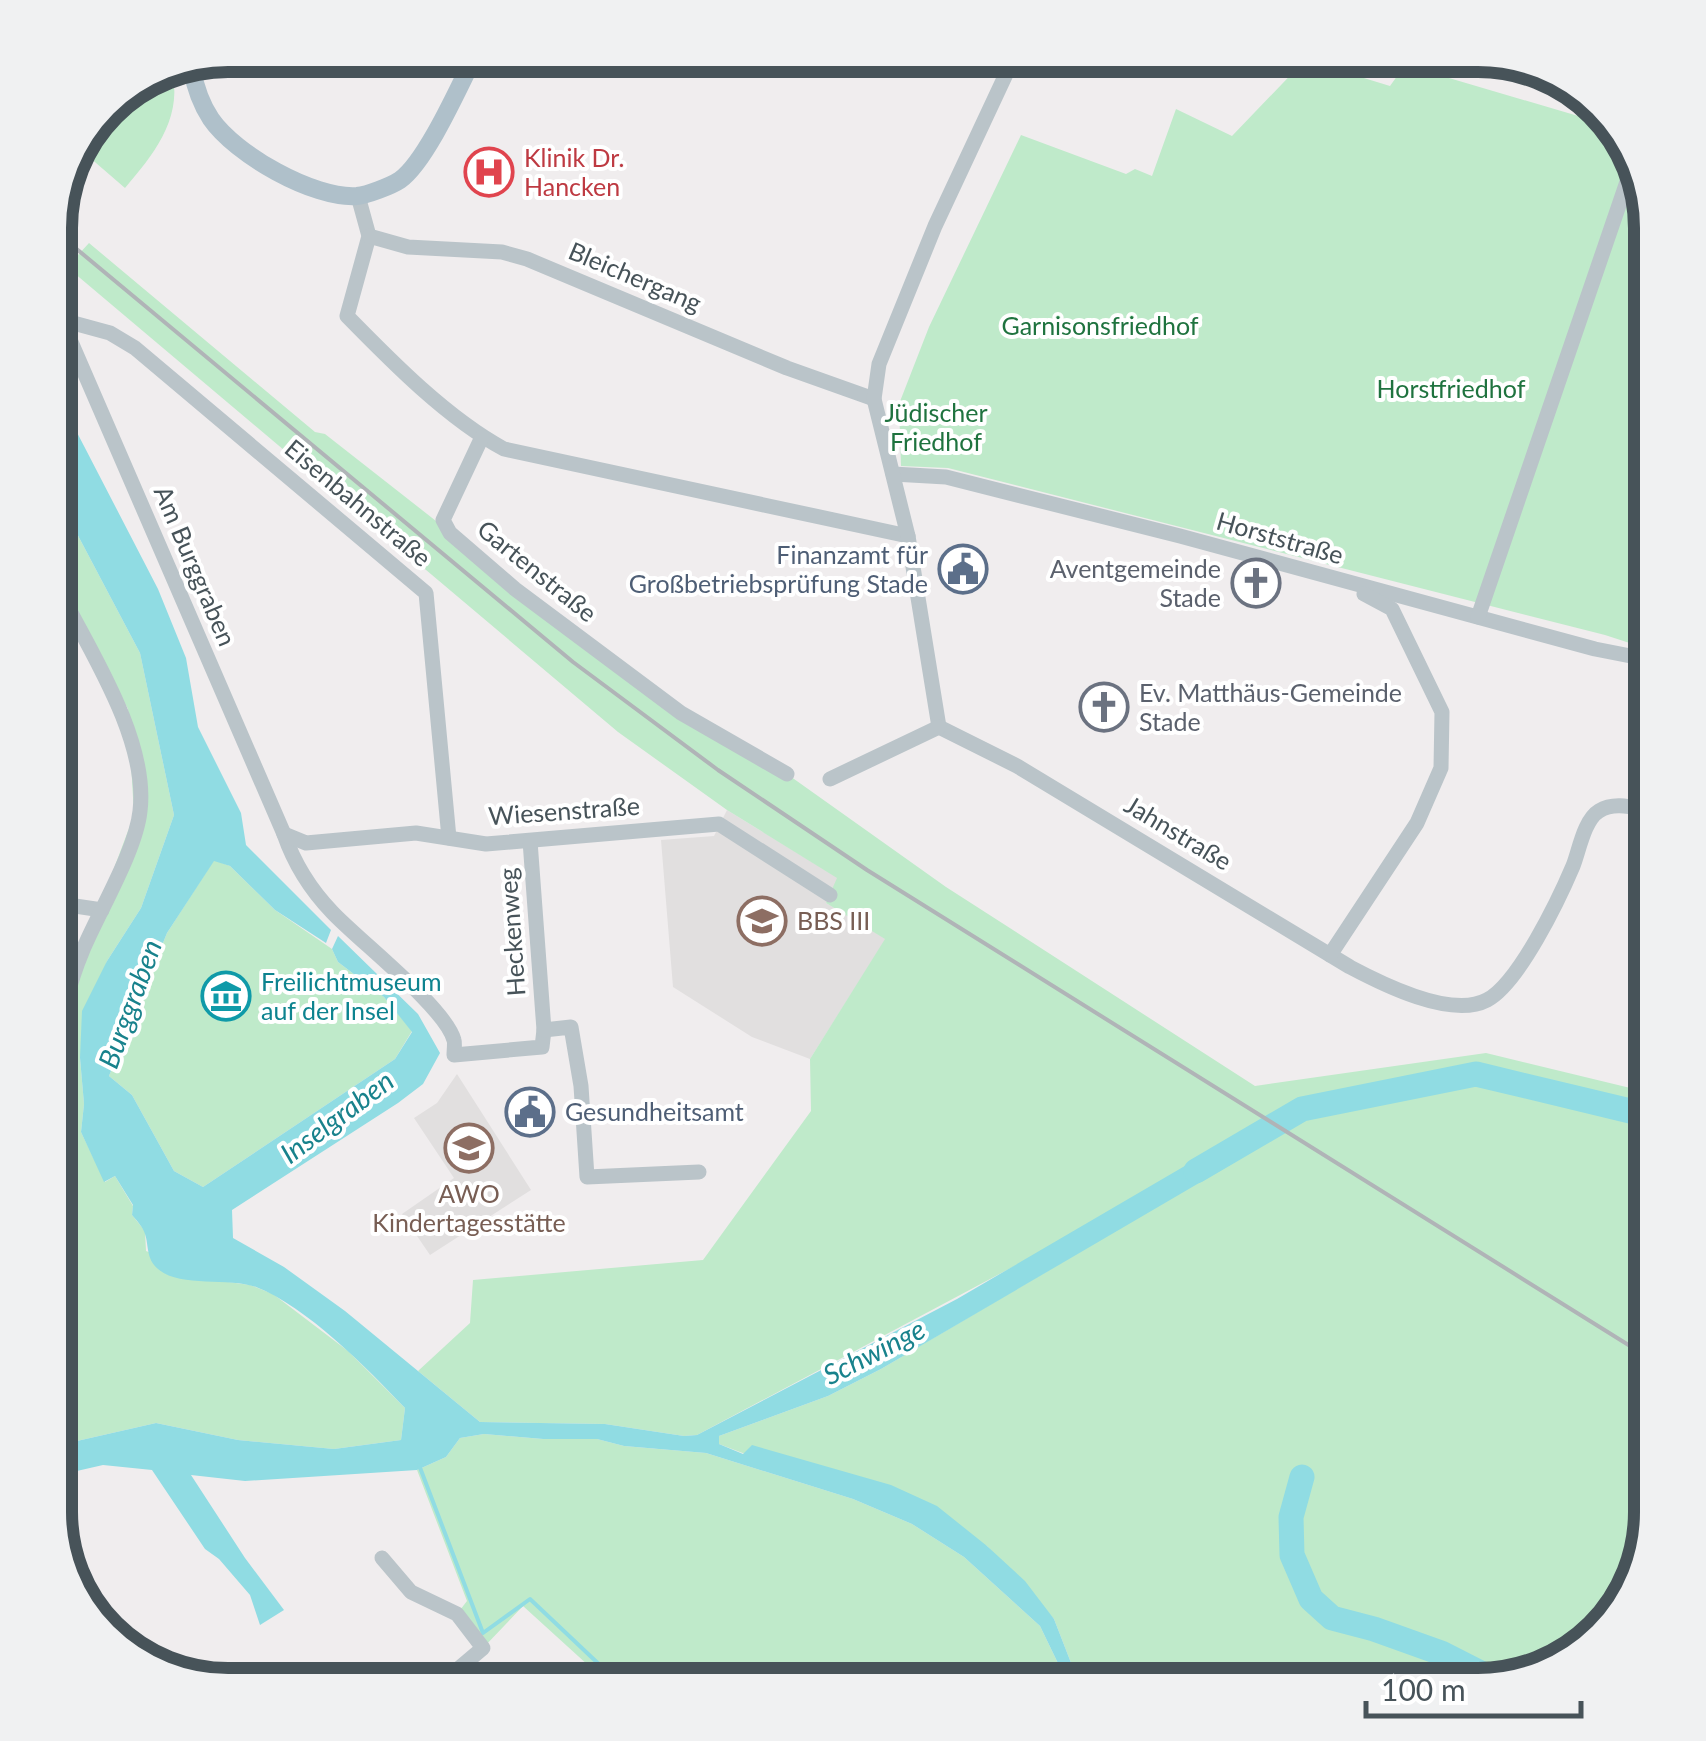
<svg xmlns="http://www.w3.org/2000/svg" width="1706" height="1741" viewBox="0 0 1706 1741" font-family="Lato,sans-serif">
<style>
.education{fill:#e1dfdf}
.green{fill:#bfeaca}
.water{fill:#90dce3}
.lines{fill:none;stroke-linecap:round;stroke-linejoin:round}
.stream{stroke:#90dce3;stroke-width:4}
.river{stroke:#90dce3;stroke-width:25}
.minor{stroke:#bac4c9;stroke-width:15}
.major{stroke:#afc0ca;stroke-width:18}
.rail{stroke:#b0b4b7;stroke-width:4}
.labels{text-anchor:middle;stroke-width:8;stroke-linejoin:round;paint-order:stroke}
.health-label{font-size:25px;fill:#be3a42;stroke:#fff;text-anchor:start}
.street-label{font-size:25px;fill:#475359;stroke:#fff}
.park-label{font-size:25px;fill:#1f733f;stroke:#fff}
.service-label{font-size:25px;fill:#4e5e75;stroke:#fff;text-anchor:end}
.worship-label{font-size:25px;fill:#5b616d;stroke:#fff;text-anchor:end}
.education-label{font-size:25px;fill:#785e54;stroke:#fff;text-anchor:start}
.culture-label{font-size:25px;fill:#0d838f;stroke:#fff;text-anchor:start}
.water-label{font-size:28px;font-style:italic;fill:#18828c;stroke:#fff}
.rim{fill:none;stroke:#475359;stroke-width:12}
</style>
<rect width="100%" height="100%" fill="#f0edee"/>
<g class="education">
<path d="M727 810 838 878 826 903 886 939 810 1059 752 1037 673 987 661 840 714 836Z"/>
<path d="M55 916 72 918 55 977Z"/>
<path d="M457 1074 531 1190 430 1255 402 1214 454 1178 414 1118 437 1103Z"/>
</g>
<g class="green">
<path d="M1305 60 1390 86 1405 65 1612 126 1651 228V650L1605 635 948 468 901 466 899 404 929 327 1021 135 1126 174 1135 169 1152 176 1176 109 1232 136Z"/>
<path d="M173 76C181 121 153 155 125 188L81 150 70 164 73 151 114 98Z"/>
<path d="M89 243 315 432 325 434 681 713 787 774 946 887 1255 1086 1486 1053 1651 1093V1512L1633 1589 1591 1643 1478 1686H1080L1054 1619 987 1546 719 1444V1436L828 1396 881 1369 1234 1161 1223 1155 697 1435 684 1436 605 1424 480 1422 418 1371 470 1323 473 1280 703 1260 811 1111 810 1059 885 939 826 903 837 878 727 810 618 732 67 267Z"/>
<path d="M55 492 140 653 174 815 141 908 107 961 80 1058 84 1104 81 1132 105 1182 115 1176 133 1206 132 1215 145 1231 146 1251 228 1282 250 1285 273 1294 348 1351 405 1408 401 1440 334 1449 238 1440 156 1423 55 1446V1238L60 1190 58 1052 101 903 134 815 128 709 55 573Z"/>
<path d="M214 860 230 866 275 910 332 949 338 962 384 997 412 1031 395 1059 203 1187 174 1171 132 1095 109 1076 167 933Z"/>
<path d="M484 1434 543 1439H597L624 1446 706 1453 853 1499 912 1524 964 1557 1040 1626 1069 1686H611L523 1606 483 1648 457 1614 467 1601 417 1470 446 1457 460 1438Z"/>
</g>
<path class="water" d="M55 390 158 589 186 658 198 727 241 813 246 845 331 930 326 943 275 910 230 866 214 861 167 933 109 1076 132 1095 174 1171 203 1187 395 1059 412 1032 384 997 338 962 332 949 338 936 418 1014 440 1053 423 1084 398 1103 232 1210 233 1238 284 1267 345 1311 480 1422 605 1424 684 1436 697 1435 957 1299 1219 1146 1223 1155 1235 1162 881 1369 828 1396 719 1436V1444L743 1454 752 1445 891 1485 937 1506 987 1546 1025 1581 1054 1619 1080 1686H1069L1040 1626 964 1557 912 1524 853 1499 706 1453 624 1446 597 1439H543L484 1434 460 1438 446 1457 417 1470 245 1481 191 1475 245 1558 284 1610 260 1625 250 1595 219 1559 205 1549 152 1470 103 1465 55 1476V1446L156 1423 238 1440 334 1449 401 1440 405 1408C368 1369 306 1306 256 1287 228 1277 180 1288 158 1269 146 1259 149 1246 145 1234 143 1227 136 1220 132 1215L133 1205 115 1176 104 1182 81 1132 84 1104 80 1058 82 1011 107 961 141 908 174 815 140 653 55 492Z"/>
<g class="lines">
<path class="stream" d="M419 1465 483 1633 530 1599 622 1686"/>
<g class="river">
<path d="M1196 1171 1302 1109 1476 1074 1651 1116"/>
<path d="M1302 1477 1291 1517 1292 1555 1311 1599 1332 1618 1374 1629 1441 1653 1494 1680"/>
</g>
<g class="minor">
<path d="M358 196 369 236 347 316C392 362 447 418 504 449L908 536"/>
<path d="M369 236 408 247 502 252 527 259 787 368 874 399"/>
<path d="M55 318 110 333 135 348 426 593 449 838"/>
<path d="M55 322 68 335 284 834C294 863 310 889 332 912 358 940 445 1007 454 1040 455 1043 454 1052 454 1055L542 1047 544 1030"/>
<path d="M482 437 443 520 450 533 515 589 681 713 787 774"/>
<path d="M893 474 946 477 1180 536 1595 649 1651 660"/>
<path d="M1478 617 1630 173"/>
<path d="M939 727 1017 766 1350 967C1382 984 1451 1019 1487 1000 1519 983 1559 899 1573 866 1579 851 1584 820 1599 811 1615 801 1634 808 1651 811"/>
<path d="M939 727 908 536 874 399 879 364 935 226 1015 55"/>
<path d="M830 779 939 727"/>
<path d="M284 834 306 843 416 833 486 844 719 824 830 895"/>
<path d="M530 841 544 1030 571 1027 581 1086 587 1177 699 1172"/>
<path d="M55 903 102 910"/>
<path d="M1330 955 1417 823 1441 768 1442 712 1392 609 1364 594"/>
<path d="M55 1048C62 1015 69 983 82 952 98 913 136 851 140 811 149 739 87 646 55 583"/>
<path d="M382 1558 411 1592 457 1614 483 1648 438 1686"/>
</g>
<path class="major" d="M192 69C195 86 201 104 211 119 235 154 313 199 357 196 367 195 391 186 400 180 426 162 460 85 475 55"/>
<path class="rail" d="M55 231 573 662 718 770 867 870 1651 1359"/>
</g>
<defs>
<g id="hospital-ring" transform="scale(2.5)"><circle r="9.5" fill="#fff" stroke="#e0444e" stroke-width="1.5"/><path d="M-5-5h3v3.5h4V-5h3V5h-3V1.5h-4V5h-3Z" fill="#e0444e"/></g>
<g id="civic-ring" transform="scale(2.5)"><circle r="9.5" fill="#fff" stroke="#5c6f8a" stroke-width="1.5"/><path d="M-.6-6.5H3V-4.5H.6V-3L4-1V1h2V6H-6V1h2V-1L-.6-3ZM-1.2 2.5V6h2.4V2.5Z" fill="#5c6f8a"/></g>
<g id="church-ring" transform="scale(2.5)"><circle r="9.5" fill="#fff" stroke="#6b7280" stroke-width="1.5"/><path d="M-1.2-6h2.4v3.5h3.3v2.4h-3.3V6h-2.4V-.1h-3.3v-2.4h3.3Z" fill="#6b7280"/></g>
<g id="school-ring" transform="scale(2.5)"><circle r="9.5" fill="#fff" stroke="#8d6e63" stroke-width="1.5"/><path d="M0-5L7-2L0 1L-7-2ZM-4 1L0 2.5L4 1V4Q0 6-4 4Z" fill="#8d6e63"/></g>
<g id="museum-ring" transform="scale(2.5)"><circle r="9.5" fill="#fff" stroke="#0f9aa8" stroke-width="1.5"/><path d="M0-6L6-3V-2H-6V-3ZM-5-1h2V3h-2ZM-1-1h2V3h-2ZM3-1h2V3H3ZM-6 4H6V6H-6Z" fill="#0f9aa8"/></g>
</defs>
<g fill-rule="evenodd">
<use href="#hospital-ring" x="489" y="172"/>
<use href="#civic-ring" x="963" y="569"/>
<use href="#church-ring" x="1256" y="583"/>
<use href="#church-ring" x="1104" y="707"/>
<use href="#school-ring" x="762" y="921"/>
<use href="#museum-ring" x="226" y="996"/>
<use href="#civic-ring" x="530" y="1112"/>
<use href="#school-ring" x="469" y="1148"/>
</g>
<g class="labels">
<g class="health-label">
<text x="524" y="167">Klinik Dr.<tspan x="524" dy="29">Hancken</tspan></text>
</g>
<g class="street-label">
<text transform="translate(635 277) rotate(23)" y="9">Bleichergang</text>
<text transform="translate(358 503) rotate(40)" y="9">Eisenbahnstraße</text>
<text transform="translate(1280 538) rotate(16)" y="9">Horststraße</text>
<text transform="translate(195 566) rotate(67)" y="9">Am Burggraben</text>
<text transform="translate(537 571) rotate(39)" y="9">Gartenstraße</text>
<text transform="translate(564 811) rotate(-4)" y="9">Wiesenstraße</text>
<text transform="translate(1178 833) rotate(31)" y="9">Jahnstraße</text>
<text transform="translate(512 932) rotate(-94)" y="9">Heckenweg</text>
</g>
<g class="park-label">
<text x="1100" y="335">Garnisonsfriedhof</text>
<text x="1451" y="398">Horstfriedhof</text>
<text x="936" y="422">Jüdischer<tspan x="936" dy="29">Friedhof</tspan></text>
</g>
<g class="service-label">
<text x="928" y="564">Finanzamt für<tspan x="928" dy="29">Großbetriebsprüfung Stade</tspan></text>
<text x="565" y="1121" text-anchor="start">Gesundheitsamt</text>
</g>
<g class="worship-label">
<text x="1221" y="578">Aventgemeinde<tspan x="1221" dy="29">Stade</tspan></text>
<text x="1139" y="702" text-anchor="start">Ev. Matthäus-Gemeinde<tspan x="1139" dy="29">Stade</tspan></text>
</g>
<g class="education-label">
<text x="797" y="930">BBS III</text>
<text x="469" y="1203" text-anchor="middle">AWO<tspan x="469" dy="29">Kindertagesstätte</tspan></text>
</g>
<g class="culture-label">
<text x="261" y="991">Freilichtmuseum<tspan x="261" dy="29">auf der Insel</tspan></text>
</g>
<g class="water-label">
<text transform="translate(130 1004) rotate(-70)" y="10">Burggraben</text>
<text transform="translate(337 1117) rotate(-37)" y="10">Inselgraben</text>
<text transform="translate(874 1352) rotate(-27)" y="10">Schwinge</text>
</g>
</g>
<path d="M0 0H1706V1741H0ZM228 72H1478A156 156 0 0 1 1634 228V1512A156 156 0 0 1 1478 1668H228A156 156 0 0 1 72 1512V228A156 156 0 0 1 228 72Z" fill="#f0f1f2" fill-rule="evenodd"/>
<path class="rim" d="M228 72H1478A156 156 0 0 1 1634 228V1512A156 156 0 0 1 1478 1668H228A156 156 0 0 1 72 1512V228A156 156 0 0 1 228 72Z"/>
<path d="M1366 1701v15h215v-15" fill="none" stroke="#475359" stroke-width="5"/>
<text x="1381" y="1701" font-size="30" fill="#475359" stroke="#ffffff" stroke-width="8" paint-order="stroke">100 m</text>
</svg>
